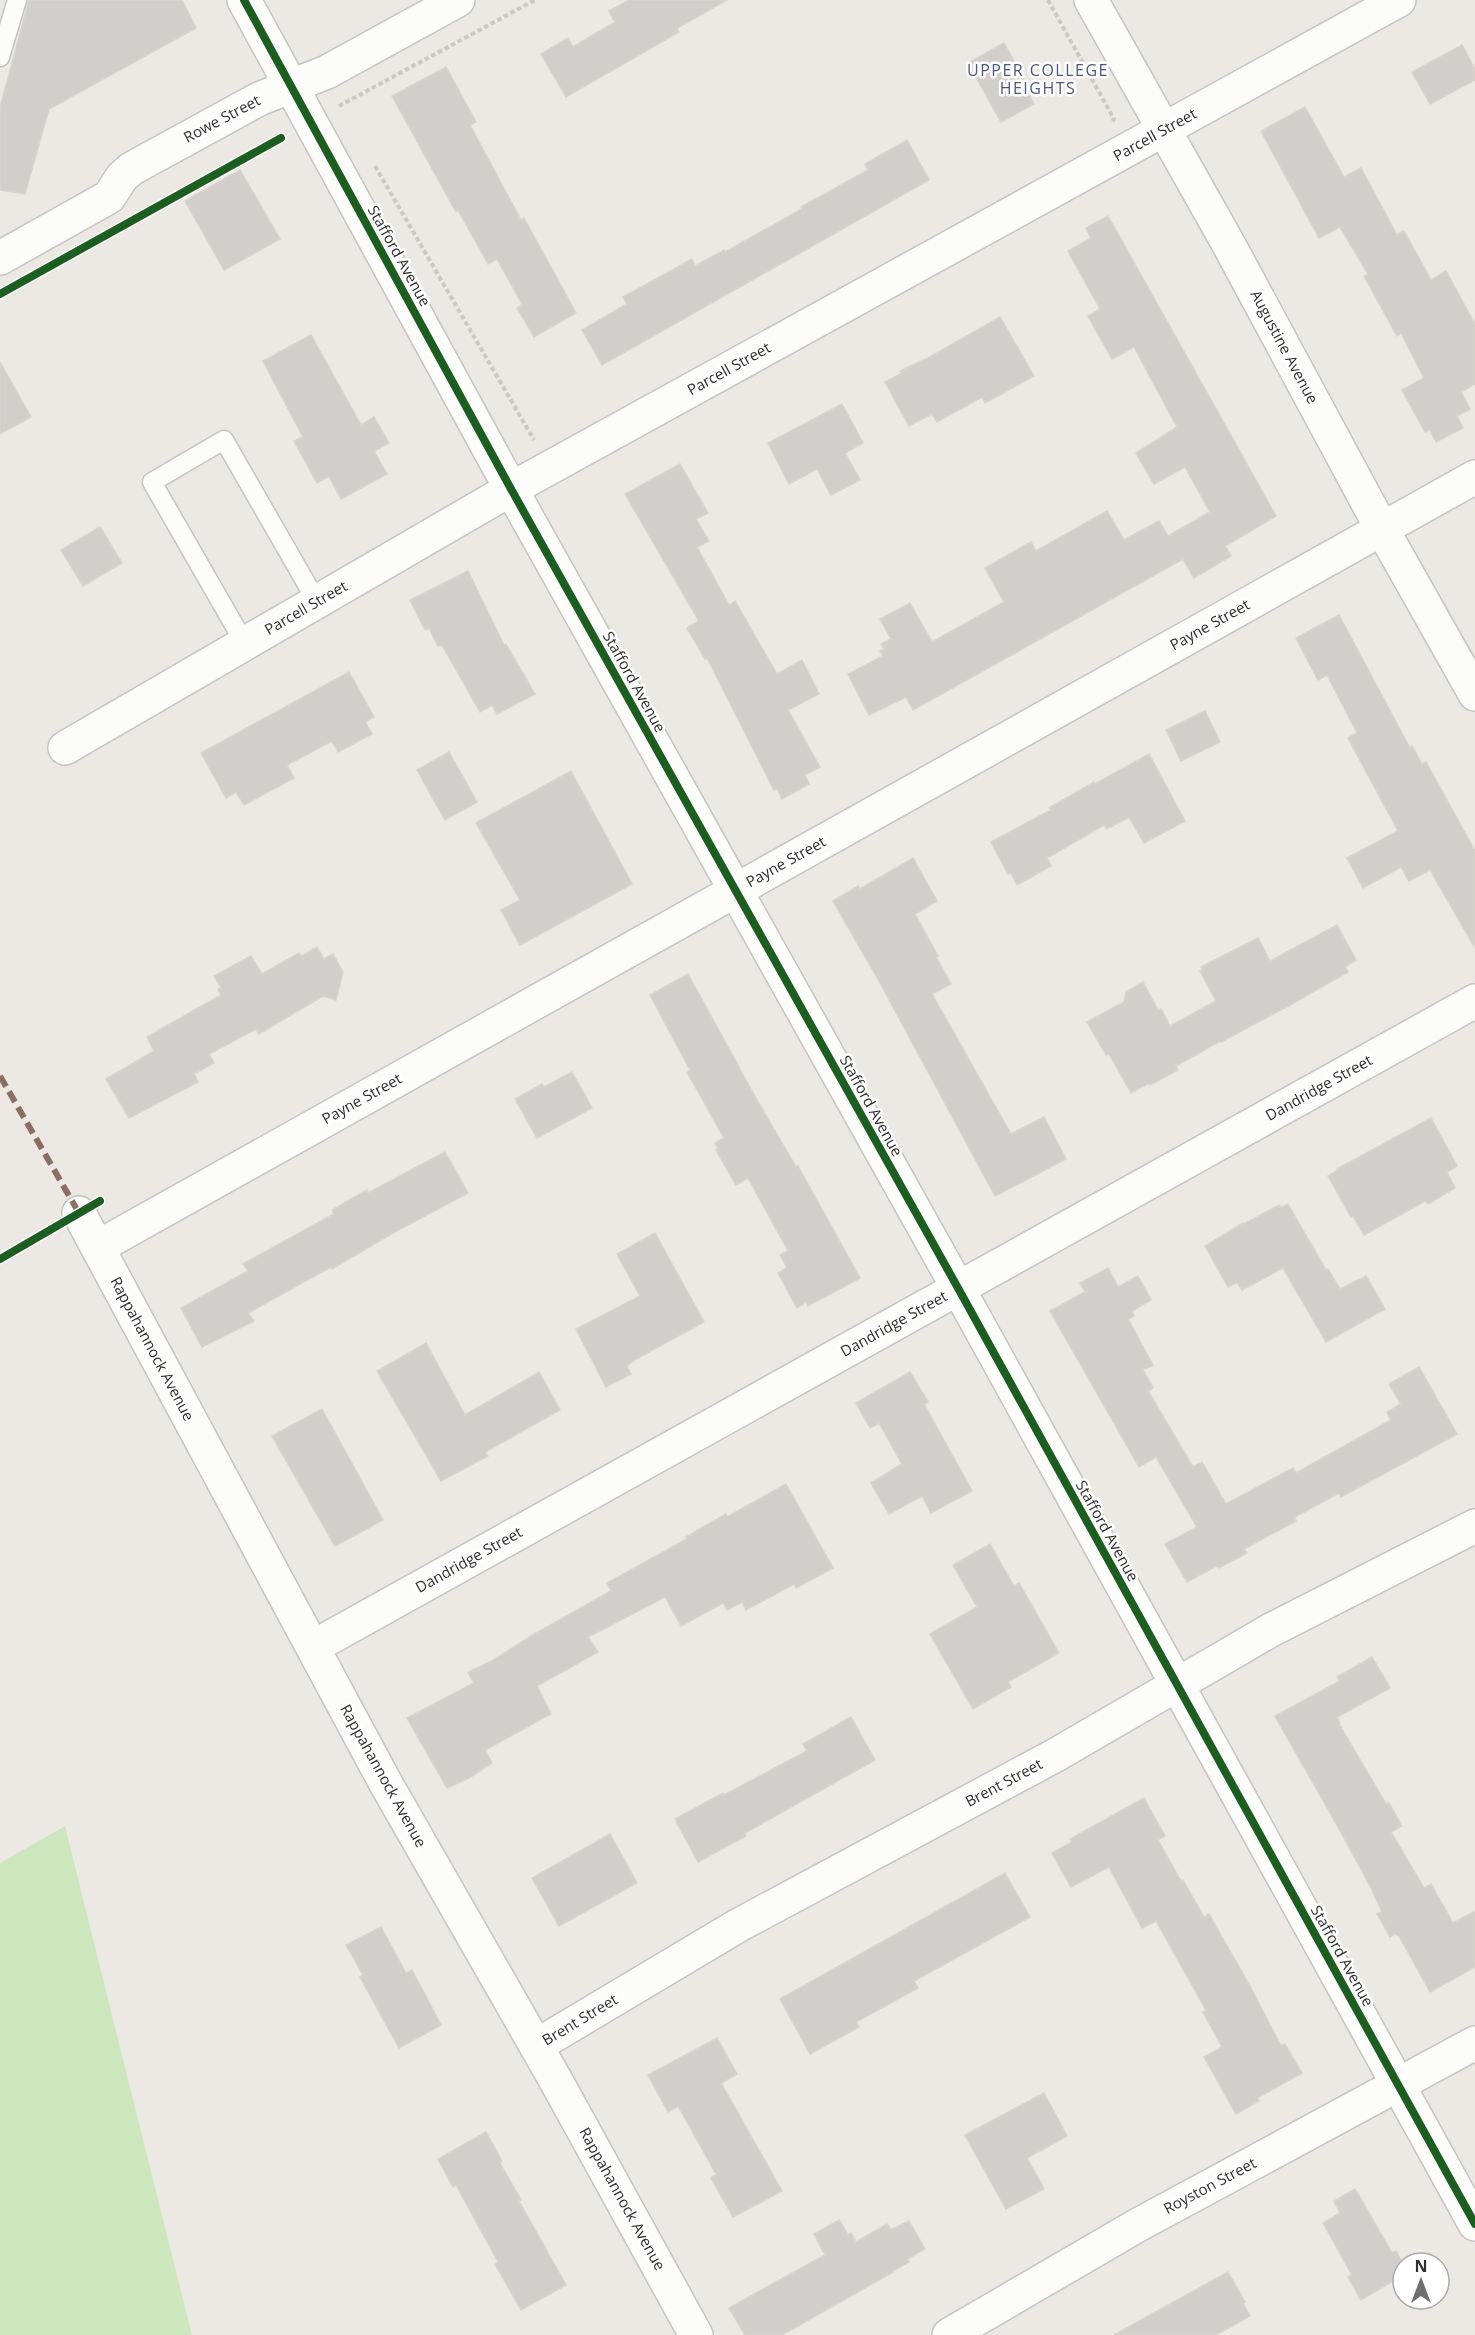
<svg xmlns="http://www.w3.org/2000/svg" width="1475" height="2335" viewBox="0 0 1475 2335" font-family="'Open Sans',sans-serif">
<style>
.green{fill:#cee6be}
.building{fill:#d1cecb;stroke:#d7d4d0;stroke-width:1.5}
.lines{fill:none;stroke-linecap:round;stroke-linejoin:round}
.service-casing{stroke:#c5c4c5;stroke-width:21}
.minor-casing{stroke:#c5c4c5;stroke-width:36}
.path{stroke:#c9c9c8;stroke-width:4;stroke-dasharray:4.5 3;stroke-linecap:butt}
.service{stroke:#fcfcfb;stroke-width:18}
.minor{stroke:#fcfcfb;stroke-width:33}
.quiet{stroke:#8d6e63;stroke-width:6;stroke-dasharray:12 6;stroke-linecap:butt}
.cycleway-casing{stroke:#fff;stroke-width:11}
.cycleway{stroke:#1b5e20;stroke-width:8}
.labels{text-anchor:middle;stroke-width:5;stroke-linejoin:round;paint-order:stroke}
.street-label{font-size:15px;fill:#2e2e2e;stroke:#fff}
.neighbourhood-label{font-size:16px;letter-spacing:1.5px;fill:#4d5680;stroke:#fff}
</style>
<rect width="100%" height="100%" fill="#ece8e4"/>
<path class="green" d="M65 1826 192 2335H0V1863Z"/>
<g class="building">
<path d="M29 0H182L196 28 49 109 25 194 0 190V108Z"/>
<path d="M629 0H727L677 28 679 32 566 97 541 54 568 38 573 47 615 22 609 11Z"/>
<path d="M1004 43 1031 91 1028 93 1034 104 1001 122 968 63Z"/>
<path d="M1462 45 1475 69V80L1430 104 1412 72Z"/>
<path d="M446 67 476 122 470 125 521 220 524 218 576 313 534 337 517 308 522 304 497 259 488 264 458 210 456 212 392 96Z"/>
<path d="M1305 107 1344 177 1361 168 1397 235 1404 231 1431 280 1446 271 1475 324V384L1461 392 1470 409 1457 416 1463 428 1436 442 1430 430 1425 432 1402 390 1424 378 1401 333 1397 336 1364 276 1368 274 1340 227 1319 238 1261 131Z"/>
<path d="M907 140 929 180 602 365 582 330 627 304 623 297 692 259 695 266 724 250 725 252 802 209 801 207 868 170 865 164Z"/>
<path d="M240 170 280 239 224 270 185 201Z"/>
<path d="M1108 216 1276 516 1225 546 1231 556 1194 578 1183 559 913 710 906 697 869 715 848 674 883 656 880 651 884 649 881 644 891 639 880 619 910 603 932 642 1004 602 985 568 1031 542 1036 551 1107 511 1124 540 1159 521 1168 536 1210 512 1185 467 1154 484 1136 453 1177 427 1134 347 1112 359 1088 316 1100 309 1068 251 1091 238 1086 228Z"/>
<path d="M1000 317 1034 376 985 403 982 397 937 422 932 414 909 426 885 382 902 373 900 371 928 358Z"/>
<path d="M311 335 361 425 374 417 389 443 374 451 387 474 341 499 329 476 317 483 294 441 303 437 263 361Z"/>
<path d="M0 362 31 417 0 434Z"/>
<path d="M842 404 863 443 845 453 860 480 831 495 817 469 789 484 768 443Z"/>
<path d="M680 464 708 513 696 519 709 541 697 547 729 605 735 601 777 674 802 660 819 694 788 710 820 767 805 775 809 784 782 799 777 789 774 790 707 658 705 659 687 628 699 621 625 494Z"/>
<path d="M100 527 122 563 83 586 61 550Z"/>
<path d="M468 571 504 645 506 644 535 694 497 714 492 705 480 712 442 645 438 646 429 628 425 630 410 600Z"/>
<path d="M1339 615 1410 748 1412 746 1422 764 1426 762 1475 851V948L1430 870 1409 881 1401 867 1363 888 1347 858 1398 831 1348 738 1357 733 1327 675 1318 680 1296 638Z"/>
<path d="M349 672 374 717 365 722 372 734 338 752 332 741 287 765 294 778 244 805 236 792 226 798 201 753Z"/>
<path d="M1205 711 1220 742 1181 761 1166 730Z"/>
<path d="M449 752 477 802 445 820 417 770Z"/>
<path d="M1149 754 1185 821 1144 843 1129 817 1107 829 1104 825 1047 858 1051 866 1017 885 1011 873 1008 874 991 842 1051 810 1049 808 1094 782 1095 784Z"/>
<path d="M571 771 632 884 520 945 501 910 520 900 476 823Z"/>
<path d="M913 858 937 901 915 914 938 956 936 957 951 984 932 994 1011 1134 1044 1117 1066 1159 995 1196 879 981 833 901 858 886 860 889Z"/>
<path d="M1337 925 1356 960 1345 967 1348 972 1290 1005 1221 1042 1220 1041 1176 1066 1178 1070 1150 1085 1149 1083 1131 1093 1109 1054 1106 1055 1087 1022 1124 1002 1126 992 1143 982 1158 1010 1161 1009 1170 1026 1216 1001 1200 971 1203 970 1201 967 1258 938 1270 961Z"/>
<path d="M317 947 324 959 333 954 343 972 336 1000 323 996 259 1034 256 1029 209 1054 214 1063 194 1074 198 1082 129 1118 106 1079 154 1051 147 1037 221 995 218 989 221 988 214 976 251 956 262 974 299 953 301 956Z"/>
<path d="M688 974 757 1100 796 1167 798 1166 860 1278 808 1306 806 1302 797 1308 778 1273 787 1268 780 1255 788 1251 748 1178 736 1185 716 1150 718 1149 715 1143 724 1138 687 1072 690 1070 650 995Z"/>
<path d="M572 1072 592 1108 537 1138 515 1099 542 1084 544 1087Z"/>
<path d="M1431 1118 1457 1166 1447 1172 1455 1188 1428 1204 1425 1201 1364 1235 1353 1216 1351 1217 1328 1176 1338 1170 1337 1169Z"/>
<path d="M445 1152 468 1193 391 1234 332 1269 331 1267 248 1313 254 1321 202 1347 181 1308 248 1271 243 1264 334 1214 332 1210 367 1190 368 1193Z"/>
<path d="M1288 1204 1326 1270 1328 1269 1340 1289 1366 1276 1385 1309 1326 1342 1283 1268 1242 1290 1237 1282 1228 1287 1205 1246 1243 1223 1244 1224 1279 1205 1281 1208Z"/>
<path d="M655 1233 704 1322 636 1359 627 1366 631 1374 606 1387 576 1329 640 1296 617 1254Z"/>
<path d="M1108 1268 1118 1287 1138 1276 1151 1300 1132 1311 1134 1316 1128 1319 1153 1365 1143 1370 1153 1388 1148 1391 1193 1467 1202 1462 1226 1504 1293 1468 1296 1473 1391 1420 1387 1412 1401 1404 1389 1384 1419 1367 1457 1434 1341 1497 1339 1493 1295 1517 1296 1521 1244 1549 1247 1553 1219 1568 1218 1565 1187 1582 1165 1544 1197 1527 1156 1457 1139 1467 1050 1311 1085 1292 1080 1283Z"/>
<path d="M426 1343 465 1415 539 1372 560 1410 485 1452 488 1456 441 1481 377 1371Z"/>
<path d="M910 1372 928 1402 924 1404 972 1491 931 1513 922 1496 889 1514 871 1483 902 1464 879 1423 870 1428 856 1403Z"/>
<path d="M322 1409 383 1520 335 1546 272 1436Z"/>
<path d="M786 1484 833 1568 796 1588 794 1584 746 1610 742 1602 727 1610 723 1603 681 1626 665 1597 588 1637 598 1652 537 1686 551 1714 485 1750 492 1763 469 1778 447 1788 407 1718 474 1683 468 1672 492 1661 531 1636 611 1591 607 1583 687 1539 686 1537 726 1514 727 1517Z"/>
<path d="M990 1544 1014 1586 1019 1583 1059 1653 1008 1682 1011 1687 973 1709 930 1634 977 1607 953 1565Z"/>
<path d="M1372 1657 1390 1688 1337 1717 1340 1723 1339 1724 1386 1804 1389 1803 1402 1826 1391 1832 1424 1888 1431 1884 1453 1923 1475 1911V1967L1430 1992 1399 1936 1395 1934 1390 1937 1377 1914 1382 1912 1371 1888 1338 1827 1275 1716 1340 1681 1337 1677Z"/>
<path d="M851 1717 875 1760 745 1833 746 1836 698 1862 675 1819 723 1793 724 1795 807 1751 803 1744Z"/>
<path d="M1144 1798 1165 1836 1158 1840 1181 1881 1183 1880 1204 1917 1209 1914 1250 1986 1281 2046 1285 2044 1302 2073 1257 2098 1259 2101 1236 2114 1204 2057 1222 2047 1203 2012 1206 2010 1156 1921 1142 1928 1109 1867 1071 1887 1052 1853 1072 1842 1070 1839Z"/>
<path d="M610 1834 637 1883 559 1926 532 1878Z"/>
<path d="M1005 1873 1030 1917 914 1981 918 1988 856 2022 859 2027 810 2054 780 1999Z"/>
<path d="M381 1927 406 1973 412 1970 441 2025 399 2048 360 1977 363 1975 346 1945Z"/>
<path d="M717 2038 737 2074 721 2083 782 2191 733 2217 711 2178 716 2174 678 2106 668 2112 648 2075Z"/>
<path d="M1044 2093 1067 2136 1027 2158 1044 2189 1006 2209 965 2135Z"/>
<path d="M486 2132 502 2161 500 2163 521 2200 519 2201 566 2285 521 2310 495 2264 498 2262 456 2185 453 2187 438 2159Z"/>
<path d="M1355 2189 1392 2253 1396 2251 1403 2264V2275L1361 2300 1348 2277 1352 2275 1323 2223 1340 2213 1334 2201Z"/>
<path d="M839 2220 848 2235 851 2233 856 2242 887 2224 891 2230 909 2221 925 2249 907 2259 909 2262 893 2271V2272L782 2335H745L729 2308 825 2255 814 2234Z"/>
<path d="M1228 2272 1245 2302 1243 2304 1250 2316 1216 2335H1114Z"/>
</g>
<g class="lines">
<g class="service-casing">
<g id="service">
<path d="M0 57 17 0"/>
<path d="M245 644 152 482 224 440 317 602"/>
</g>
</g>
<g class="minor-casing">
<g id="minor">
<path d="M244 0 511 489 958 1288 1475 2224"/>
<path d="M1091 0 1229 245 1382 529 1475 694"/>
<path d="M0 258 109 197 122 177 131 169 259 99 327 72 458 0"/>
<path d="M65 748 511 489 1399 0"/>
<path d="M79 1213 385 1782 555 2079 696 2335"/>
<path d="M98 1247 1475 477"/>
<path d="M313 1647 1475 1001"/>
<path d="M536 2046 739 1925 1054 1756 1271 1630 1475 1526"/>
<path d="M949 2335 1138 2225 1475 2043"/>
</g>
</g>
<g class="path">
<path d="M1048 0 1114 119 1112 121"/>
<path d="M339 106 535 0"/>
<path d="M375 166 534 440"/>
</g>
<use href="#service" class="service"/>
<use href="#minor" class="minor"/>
<path class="quiet" d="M0 1076 79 1213"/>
<g class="cycleway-casing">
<g id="cycleway">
<path d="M244 0 511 489 958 1288 1475 2224"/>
<path d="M0 294 281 138"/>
<path d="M0 1259 100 1201"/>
</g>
</g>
<use href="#cycleway" class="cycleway"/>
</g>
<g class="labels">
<g class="street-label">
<text transform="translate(222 119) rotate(-28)" y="5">Rowe Street</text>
<text transform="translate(1155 135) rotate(-29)" y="5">Parcell Street</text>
<text transform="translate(399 256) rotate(61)" y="5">Stafford Avenue</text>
<text transform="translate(1284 347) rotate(62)" y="5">Augustine Avenue</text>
<text transform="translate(729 369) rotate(-29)" y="5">Parcell Street</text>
<text transform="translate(306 608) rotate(-30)" y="5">Parcell Street</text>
<text transform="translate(1210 625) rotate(-29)" y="5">Payne Street</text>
<text transform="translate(634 682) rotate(61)" y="5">Stafford Avenue</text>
<text transform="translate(786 862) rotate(-29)" y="5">Payne Street</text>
<text transform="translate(1319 1088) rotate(-29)" y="5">Dandridge Street</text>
<text transform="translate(362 1099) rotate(-29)" y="5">Payne Street</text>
<text transform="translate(871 1106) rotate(61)" y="5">Stafford Avenue</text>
<text transform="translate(894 1324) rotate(-29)" y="5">Dandridge Street</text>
<text transform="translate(152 1349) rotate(62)" y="5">Rappahannock Avenue</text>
<text transform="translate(1107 1531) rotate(61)" y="5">Stafford Avenue</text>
<text transform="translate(469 1560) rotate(-29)" y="5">Dandridge Street</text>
<text transform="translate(383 1776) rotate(61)" y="5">Rappahannock Avenue</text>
<text transform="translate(1004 1783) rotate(-28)" y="5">Brent Street</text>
<text transform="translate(1342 1956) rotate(61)" y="5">Stafford Avenue</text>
<text transform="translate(580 2020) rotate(-31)" y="5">Brent Street</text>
<text transform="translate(1210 2186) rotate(-28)" y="5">Royston Street</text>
<text transform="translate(622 2199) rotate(61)" y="5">Rappahannock Avenue</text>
</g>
<g class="neighbourhood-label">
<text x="1038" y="76">UPPER COLLEGE<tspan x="1038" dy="18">HEIGHTS</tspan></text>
</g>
</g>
<g transform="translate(1421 2281)"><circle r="28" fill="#ffffff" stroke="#ababab" stroke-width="1.5"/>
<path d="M0-4.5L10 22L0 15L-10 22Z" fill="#706f6e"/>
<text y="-9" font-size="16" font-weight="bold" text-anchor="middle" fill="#2e2e2e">N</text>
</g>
</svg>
